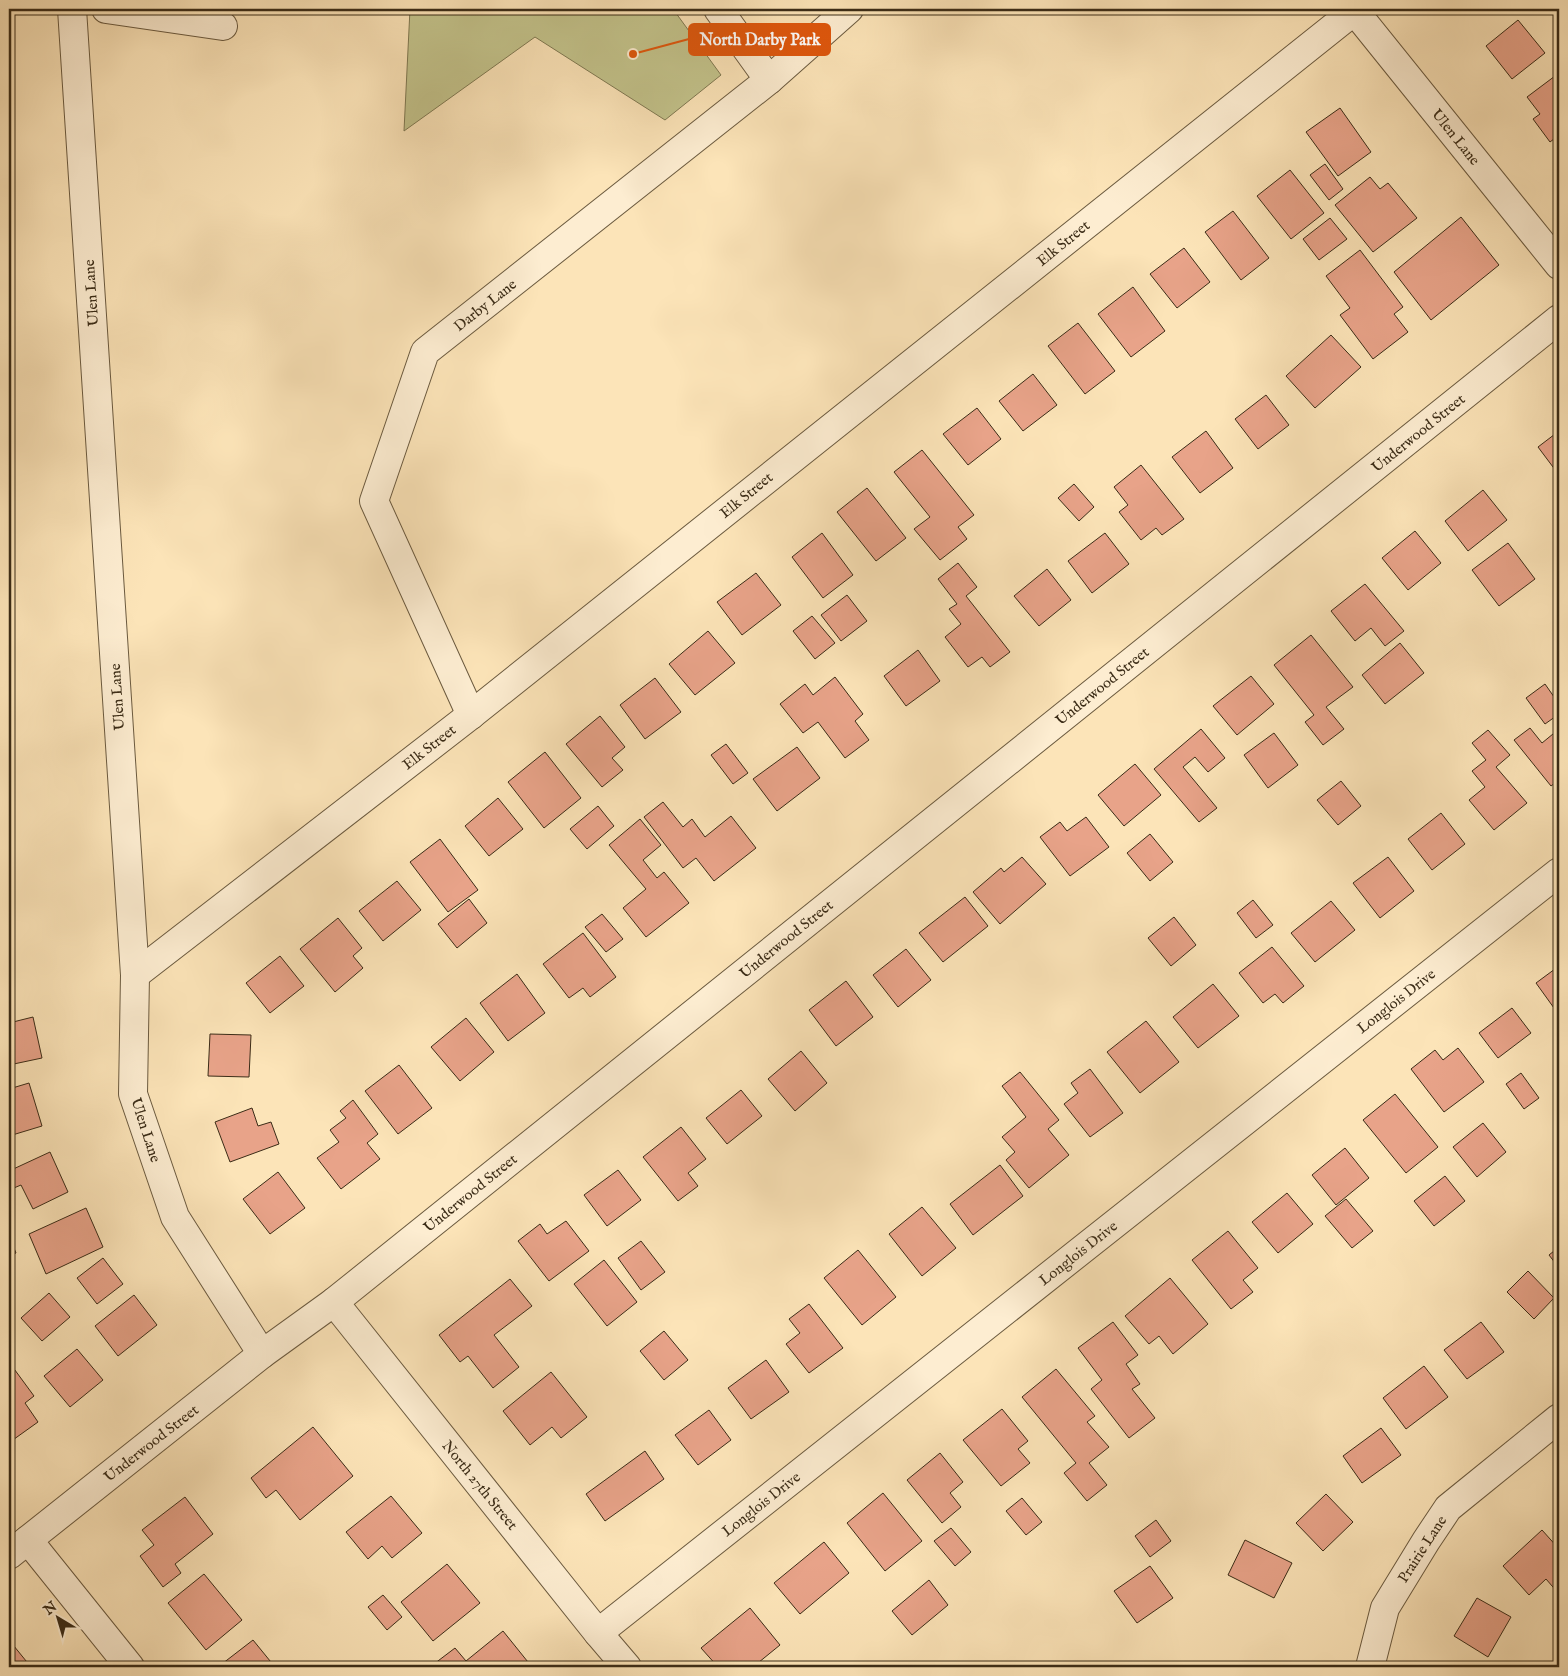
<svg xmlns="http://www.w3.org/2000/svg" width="1568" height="1676" viewBox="0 0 1568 1676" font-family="'IM FELL English',serif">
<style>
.green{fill:#c3c38b;stroke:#7f7851}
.building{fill:#e8a389;stroke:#3b2c17}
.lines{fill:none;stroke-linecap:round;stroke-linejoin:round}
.minor-casing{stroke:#6b5a3f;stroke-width:30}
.tertiary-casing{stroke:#6b5a3f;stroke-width:30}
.minor{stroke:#fdedd1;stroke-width:28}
.tertiary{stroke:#fdedd1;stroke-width:28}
.labels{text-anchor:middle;stroke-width:4.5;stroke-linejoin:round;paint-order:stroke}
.street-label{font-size:15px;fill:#3b2c17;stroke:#fdedd1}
.leader{fill:none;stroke:#df570d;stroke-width:2}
.callout-dot{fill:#df570d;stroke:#fdedd1;stroke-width:2}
.callout{fill:#df570d;stroke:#df570d;stroke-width:2}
.callout-label{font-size:16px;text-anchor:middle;font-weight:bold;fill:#fff}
</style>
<rect width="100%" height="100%" fill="#fce4b8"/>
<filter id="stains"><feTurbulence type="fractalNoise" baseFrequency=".004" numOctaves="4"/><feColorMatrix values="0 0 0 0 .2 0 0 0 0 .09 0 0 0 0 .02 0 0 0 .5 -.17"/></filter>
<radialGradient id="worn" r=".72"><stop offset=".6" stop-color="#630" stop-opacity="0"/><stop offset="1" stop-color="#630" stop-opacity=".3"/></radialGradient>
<path class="green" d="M410 9H673L721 75 665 120 535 37 404 131Z"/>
<g class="building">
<path d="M1518 20 1545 53 1512 79 1486 46Z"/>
<path d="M1559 73V135L1550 142 1533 119 1540 114 1527 97Z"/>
<path d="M1340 108 1371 152 1338 176 1306 132Z"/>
<path d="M1325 164 1343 189 1329 200 1310 175Z"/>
<path d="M1290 170 1324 213 1291 239 1257 196Z"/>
<path d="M1370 177 1380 189 1388 183 1417 218 1373 252 1335 205Z"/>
<path d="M1233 211 1269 258 1241 280 1205 232Z"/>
<path d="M1461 217 1499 265 1431 320 1394 272Z"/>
<path d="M1330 218 1347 239 1319 260 1303 239Z"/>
<path d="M1184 248 1210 282 1177 308 1150 274Z"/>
<path d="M1360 250 1403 307 1394 314 1408 332 1373 359 1340 315 1350 308 1326 276Z"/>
<path d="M1133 287 1165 331 1131 357 1098 314Z"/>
<path d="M1078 323 1115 371 1085 394 1048 346Z"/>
<path d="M1331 335 1361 367 1315 408 1286 376Z"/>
<path d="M1033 374 1057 405 1023 431 999 401Z"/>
<path d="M1266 395 1289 425 1258 449 1235 419Z"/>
<path d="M977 408 1001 439 968 465 943 434Z"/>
<path d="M1206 431 1233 468 1200 493 1172 457Z"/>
<path d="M1559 431V475L1538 447Z"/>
<path d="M922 450 974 515 958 527 967 539 940 560 914 529 930 517 894 472Z"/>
<path d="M1141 465 1184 519 1162 535 1156 528 1141 540 1119 512 1128 505 1114 487Z"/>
<path d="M1074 484 1094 507 1079 521 1058 498Z"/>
<path d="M867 488 906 538 876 561 837 512Z"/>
<path d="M1483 490 1507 520 1468 551 1445 521Z"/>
<path d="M1415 531 1441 563 1408 590 1382 558Z"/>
<path d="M822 533 853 575 823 598 792 557Z"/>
<path d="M1105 533 1129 564 1092 593 1068 561Z"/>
<path d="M1508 543 1535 579 1499 606 1472 570Z"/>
<path d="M958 563 977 587 966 596 1010 652 990 667 982 657 968 667 945 637 961 624 949 609 957 604 938 579Z"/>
<path d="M1047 569 1071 600 1039 626 1014 596Z"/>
<path d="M756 573 781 605 742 635 717 602Z"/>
<path d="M1365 584 1404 631 1385 646 1371 628 1355 641 1331 611Z"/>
<path d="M847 595 867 621 841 641 821 615Z"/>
<path d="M812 616 835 643 815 659 793 631Z"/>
<path d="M708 631 735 663 695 695 669 664Z"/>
<path d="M1311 635 1353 687 1326 707 1344 729 1323 745 1305 722 1314 715 1274 665Z"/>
<path d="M1400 643 1424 673 1385 704 1362 675Z"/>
<path d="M918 650 940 681 906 706 884 676Z"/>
<path d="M1251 676 1274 704 1237 735 1213 706Z"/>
<path d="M835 677 863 714 855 721 869 740 845 758 818 722 803 733 780 704 805 684 813 695Z"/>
<path d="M655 678 681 712 645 739 620 705Z"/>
<path d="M1545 684 1559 704V714L1545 724 1526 698Z"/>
<path d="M600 716 625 747 612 758 623 770 602 787 566 744Z"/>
<path d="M1530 728 1542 743 1559 729V780L1551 786 1514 740Z"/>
<path d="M1201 729 1225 758 1208 772 1195 757 1183 767 1217 808 1199 822 1154 769Z"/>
<path d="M1488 730 1510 755 1496 767 1527 803 1494 830 1469 800 1485 787 1472 771 1486 760 1472 743Z"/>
<path d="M1274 733 1298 765 1268 788 1244 755Z"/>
<path d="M726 744 748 773 733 784 711 755Z"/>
<path d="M797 747 820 778 777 811 753 779Z"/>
<path d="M545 752 581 798 544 828 508 782Z"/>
<path d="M1135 764 1161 795 1124 826 1098 795Z"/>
<path d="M1341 781 1361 806 1338 825 1317 800Z"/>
<path d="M498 798 523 829 489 856 465 826Z"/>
<path d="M663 802 683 827 692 819 705 837 731 816 756 848 714 881 696 858 683 868 644 817Z"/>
<path d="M598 806 614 826 587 849 570 829Z"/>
<path d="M1441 813 1465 844 1432 870 1408 839Z"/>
<path d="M1086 817 1109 847 1070 876 1040 837 1060 822 1067 831Z"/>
<path d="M640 819 661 845 643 860 657 878 664 872 689 903 646 937 623 908 646 889 609 845Z"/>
<path d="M1150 834 1173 862 1150 881 1127 853Z"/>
<path d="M440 839 478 890 448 912 410 862Z"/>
<path d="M1022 857 1046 884 1000 924 973 892 1001 868 1004 872Z"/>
<path d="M1388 857 1414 891 1380 918 1353 883Z"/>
<path d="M397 881 421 910 383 941 359 911Z"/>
<path d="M965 897 988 926 943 962 919 933Z"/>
<path d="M469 899 487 923 457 948 438 924Z"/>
<path d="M1253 900 1273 925 1256 938 1237 913Z"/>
<path d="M1331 901 1355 930 1315 962 1291 933Z"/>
<path d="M602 914 623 939 606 952 585 927Z"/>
<path d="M1174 917 1196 945 1171 966 1148 938Z"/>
<path d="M338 918 362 948 353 956 363 968 335 992 300 949Z"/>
<path d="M583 933 616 977 590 997 583 988 569 998 543 964Z"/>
<path d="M1272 947 1304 986 1283 1003 1275 994 1263 1003 1239 973Z"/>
<path d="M906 949 931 980 898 1007 873 975Z"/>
<path d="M280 956 304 986 270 1013 246 983Z"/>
<path d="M1559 966V1015L1536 983Z"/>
<path d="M517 974 545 1013 508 1041 480 1003Z"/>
<path d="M846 981 873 1017 836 1046 809 1010Z"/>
<path d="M1213 984 1239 1016 1198 1048 1173 1017Z"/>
<path d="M1512 1008 1531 1033 1498 1058 1479 1033Z"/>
<path d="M33 1017 42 1058 9 1065V1023Z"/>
<path d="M466 1018 494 1052 460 1081 431 1047Z"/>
<path d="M1146 1021 1179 1062 1140 1093 1107 1052Z"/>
<path d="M210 1034 251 1035 249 1077 208 1076Z"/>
<path d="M1458 1048 1484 1082 1444 1112 1411 1069 1435 1050 1443 1060Z"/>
<path d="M801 1051 827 1083 795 1111 768 1079Z"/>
<path d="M399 1065 432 1108 398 1134 365 1091Z"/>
<path d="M1090 1069 1123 1113 1090 1137 1064 1104 1078 1093 1071 1083Z"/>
<path d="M1020 1072 1059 1120 1048 1129 1069 1155 1029 1188 1006 1160 1015 1152 1002 1137 1026 1117 1002 1086Z"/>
<path d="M1521 1073 1539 1098 1524 1109 1506 1084Z"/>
<path d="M29 1083 42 1126 9 1136V1089Z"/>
<path d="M741 1090 762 1116 727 1144 706 1118Z"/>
<path d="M1395 1094 1438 1147 1406 1173 1363 1120Z"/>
<path d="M353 1100 378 1134 367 1143 380 1159 341 1189 317 1158 339 1142 330 1130 346 1118 340 1111Z"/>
<path d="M252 1108 258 1126 271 1122 279 1144 230 1162 215 1122Z"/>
<path d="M1483 1123 1506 1152 1477 1177 1453 1147Z"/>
<path d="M681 1127 706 1159 688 1173 698 1186 678 1201 643 1157Z"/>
<path d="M1345 1148 1369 1178 1336 1205 1312 1175Z"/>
<path d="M50 1152 68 1192 33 1209 21 1185 9 1190V1171Z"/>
<path d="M1000 1165 1023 1196 973 1235 950 1204Z"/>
<path d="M618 1170 641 1200 607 1226 584 1195Z"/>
<path d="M278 1172 305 1208 270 1234 243 1199Z"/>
<path d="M1445 1176 1465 1201 1434 1226 1414 1201Z"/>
<path d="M1287 1193 1313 1224 1278 1253 1252 1222Z"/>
<path d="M1346 1199 1373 1231 1352 1248 1325 1216Z"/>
<path d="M922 1207 956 1248 922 1276 889 1234Z"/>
<path d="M86 1208 103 1247 46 1274 29 1234Z"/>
<path d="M566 1221 589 1251 549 1281 518 1241 540 1224 547 1234Z"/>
<path d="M1228 1231 1258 1268 1243 1280 1253 1292 1231 1309 1192 1260Z"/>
<path d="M9 1236 16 1253 9 1256Z"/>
<path d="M641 1241 665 1272 641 1290 618 1258Z"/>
<path d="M1559 1247V1268L1549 1255Z"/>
<path d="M858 1250 896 1297 862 1325 824 1278Z"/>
<path d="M103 1258 123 1284 97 1304 77 1278Z"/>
<path d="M604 1260 637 1302 607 1326 574 1284Z"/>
<path d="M1528 1271 1554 1298 1534 1319 1507 1292Z"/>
<path d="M1170 1278 1208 1324 1173 1354 1159 1336 1149 1344 1125 1316Z"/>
<path d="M510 1279 532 1306 494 1335 519 1367 493 1388 468 1356 460 1362 439 1335Z"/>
<path d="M49 1293 70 1317 42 1341 21 1318Z"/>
<path d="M134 1295 157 1325 118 1356 95 1326Z"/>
<path d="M809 1304 843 1348 809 1373 786 1344 800 1333 789 1319Z"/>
<path d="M1113 1322 1138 1355 1126 1364 1140 1384 1132 1389 1155 1418 1129 1438 1091 1389 1102 1380 1078 1348Z"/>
<path d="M1481 1322 1504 1352 1467 1379 1444 1350Z"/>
<path d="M664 1331 688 1360 664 1380 640 1351Z"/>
<path d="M77 1349 103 1380 70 1407 44 1376Z"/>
<path d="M766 1360 789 1392 751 1419 728 1388Z"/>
<path d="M9 1362 34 1396 25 1403 38 1422 10 1442Z"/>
<path d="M1424 1366 1448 1397 1406 1429 1383 1398Z"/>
<path d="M1056 1369 1095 1416 1087 1422 1109 1447 1089 1463 1107 1485 1087 1501 1064 1473 1076 1463 1022 1397Z"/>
<path d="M551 1372 587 1417 561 1438 552 1427 530 1445 503 1411Z"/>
<path d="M1002 1409 1028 1441 1018 1449 1030 1463 1001 1486 963 1440Z"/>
<path d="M709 1410 731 1440 698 1465 675 1435Z"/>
<path d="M313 1427 353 1476 300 1520 276 1490 266 1498 251 1478Z"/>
<path d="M1381 1428 1401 1455 1362 1483 1343 1456Z"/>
<path d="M645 1451 664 1479 605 1521 586 1494Z"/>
<path d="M940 1453 963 1482 950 1493 961 1507 942 1523 907 1480Z"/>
<path d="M883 1493 922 1541 885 1571 847 1523Z"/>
<path d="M1326 1494 1353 1522 1323 1551 1296 1523Z"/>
<path d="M391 1496 422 1533 392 1558 382 1546 368 1559 346 1532Z"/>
<path d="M185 1497 213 1534 175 1564 181 1573 163 1587 140 1556 154 1545 142 1530Z"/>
<path d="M1022 1498 1042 1522 1026 1535 1006 1511Z"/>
<path d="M1156 1520 1171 1541 1150 1557 1135 1536Z"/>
<path d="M951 1528 971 1552 955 1566 934 1541Z"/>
<path d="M1542 1530 1559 1549V1594L1546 1579 1529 1595 1503 1566Z"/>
<path d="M1245 1540 1292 1563 1274 1598 1228 1575Z"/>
<path d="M824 1542 849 1573 800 1614 774 1583Z"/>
<path d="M447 1564 480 1603 433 1641 401 1602Z"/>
<path d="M1150 1566 1173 1598 1137 1623 1114 1591Z"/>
<path d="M204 1574 242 1620 206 1650 168 1603Z"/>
<path d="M929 1580 948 1605 912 1635 892 1611Z"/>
<path d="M383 1595 402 1617 387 1630 368 1607Z"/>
<path d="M1477 1598 1511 1617 1488 1657 1454 1636Z"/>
<path d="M750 1608 780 1645 753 1667H718L701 1648Z"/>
<path d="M503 1631 532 1667H430L455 1648 466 1661Z"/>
<path d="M9 1640 31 1667H9Z"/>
<path d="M253 1640 275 1667H218Z"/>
</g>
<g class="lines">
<g class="minor-casing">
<g id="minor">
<path d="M72 9 135 975 133 1094 175 1217 262 1354"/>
<path d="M106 9 223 26"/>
<path d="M718 9 769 80"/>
<path d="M1353 9 1559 265"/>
<path d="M471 715 374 501 425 352 769 80 849 9"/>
<path d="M135 975 471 715 1354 11"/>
<path d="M334 1302 598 1633 627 1667"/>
<path d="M28 1540 130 1667"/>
<path d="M598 1633 1559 872"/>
<path d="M1370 1667 1385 1608 1426 1541 1448 1508 1559 1418"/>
</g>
</g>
<g class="tertiary-casing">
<path id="tertiary" d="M9 1555 262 1354 334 1302 1559 319"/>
</g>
<use href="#minor" class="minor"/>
<use href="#tertiary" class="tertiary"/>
</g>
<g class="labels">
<g class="street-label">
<text transform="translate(1456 137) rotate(51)" y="5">Ulen Lane</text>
<text transform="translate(1063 243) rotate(-39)" y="5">Elk Street</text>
<text transform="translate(91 293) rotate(-94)" y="5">Ulen Lane</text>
<text transform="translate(485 305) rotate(-38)" y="5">Darby Lane</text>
<text transform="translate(1418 433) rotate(-39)" y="5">Underwood Street</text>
<text transform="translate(746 495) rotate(-39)" y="5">Elk Street</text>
<text transform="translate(1102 686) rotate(-39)" y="5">Underwood Street</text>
<text transform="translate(117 697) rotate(-94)" y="5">Ulen Lane</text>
<text transform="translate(429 747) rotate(-38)" y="5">Elk Street</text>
<text transform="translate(786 939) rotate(-39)" y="5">Underwood Street</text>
<text transform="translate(1396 1001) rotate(-38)" y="5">Longlois Drive</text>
<text transform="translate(146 1130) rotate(72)" y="5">Ulen Lane</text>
<text transform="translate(470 1193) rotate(-39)" y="5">Underwood Street</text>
<text transform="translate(1078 1253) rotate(-38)" y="5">Longlois Drive</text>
<text transform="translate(151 1443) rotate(-38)" y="5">Underwood Street</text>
<text transform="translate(480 1485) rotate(51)" y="5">North 27th Street</text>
<text transform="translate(761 1504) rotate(-38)" y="5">Longlois Drive</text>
<text transform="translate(1422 1549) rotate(-57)" y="5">Prairie Lane</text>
</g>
</g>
<path class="leader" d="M633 54L689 39"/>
<circle class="callout-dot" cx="633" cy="54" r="5"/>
<rect class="callout" x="689" y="24" width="141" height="31" rx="5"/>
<g class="callout-label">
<text x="760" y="45">North Darby Park</text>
</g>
<rect width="1568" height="1676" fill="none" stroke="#fce4b8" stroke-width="30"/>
<rect x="10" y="10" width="1548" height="1656" fill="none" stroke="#3b2c17" stroke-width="2.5"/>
<rect x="15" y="15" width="1538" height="1646" fill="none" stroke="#3b2c17"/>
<g transform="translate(58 1618) rotate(322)" stroke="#fdedd1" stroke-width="4" paint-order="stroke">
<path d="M0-4L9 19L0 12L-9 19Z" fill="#3b2c17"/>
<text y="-8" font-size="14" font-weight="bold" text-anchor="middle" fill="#3b2c17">N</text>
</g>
<rect width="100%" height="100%" filter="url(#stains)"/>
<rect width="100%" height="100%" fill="url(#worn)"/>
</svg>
